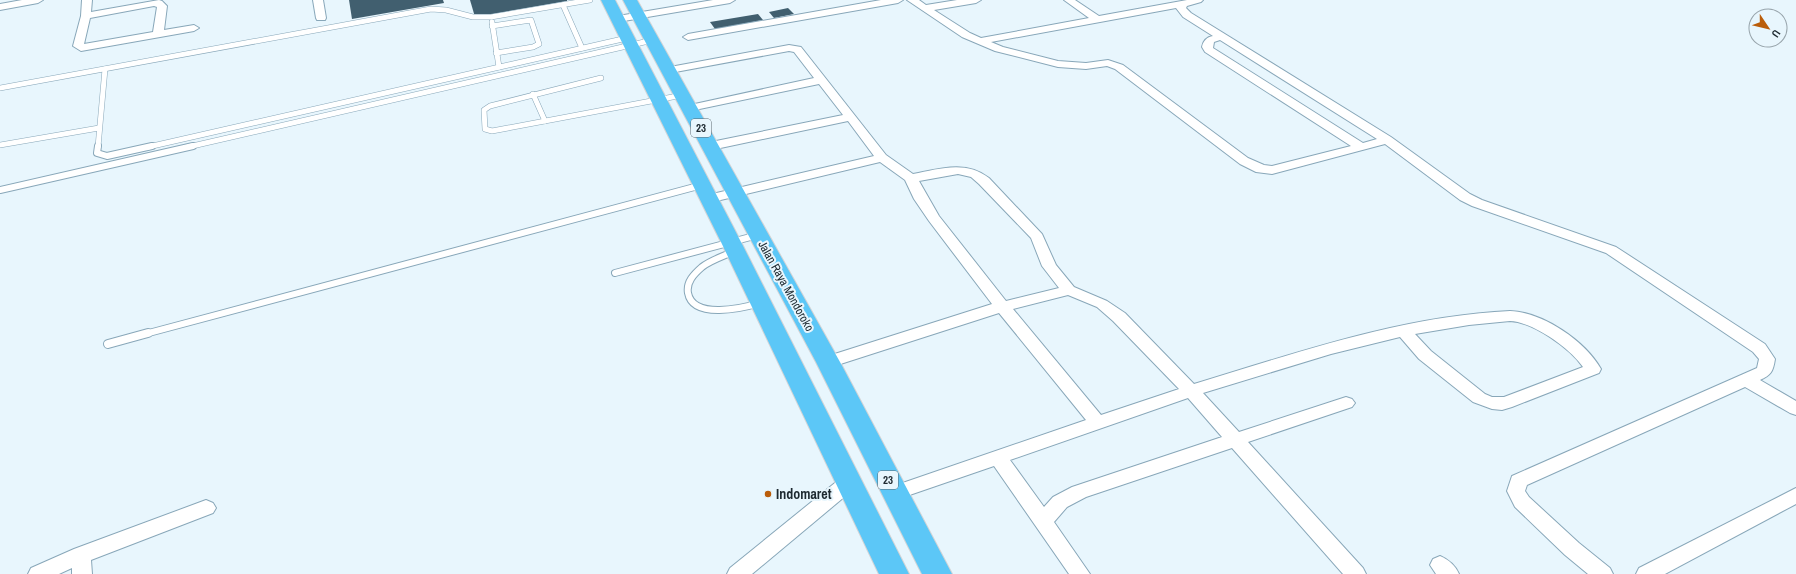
<svg xmlns="http://www.w3.org/2000/svg" width="1796" height="574" viewBox="0 0 1796 574" font-family="'Archivo Narrow',sans-serif">
<style>
.building{fill:#415f6f}
.lines{fill:none;stroke-linecap:round;stroke-linejoin:round}
.service-far2-casing{stroke:#88a7b9;stroke-width:6}
.service-far1-casing{stroke:#88a7b9;stroke-width:8}
.service-casing{stroke:#88a7b9;stroke-width:10}
.minor-casing{stroke:#88a7b9;stroke-width:2}
.trunk-casing{stroke:#d2d4d6;stroke-width:2}
.service-far2{stroke:#fff;stroke-width:5}
.service-far1{stroke:#fff;stroke-width:6}
.service{stroke:#fff;stroke-width:8}
.minor{fill:#fff;fill-rule:evenodd}
.trunk{fill:#5cc7f7;fill-rule:evenodd}
.poi-dot{fill:#ba5d0a;stroke:#e8f6fd;stroke-width:1.5}
.labels{text-anchor:middle;stroke-width:4;stroke-linejoin:round;paint-order:stroke}
.shield{fill:#e8f6fd;stroke:#5a666e;stroke-width:1}
.shield-label{font-size:11px;font-weight:bold;fill:#1d2930}
.street-label{font-size:12px;fill:#1d2930;stroke:#e8f6fd}
.near-poi-label{font-size:14px;font-weight:bold;fill:#1d2930;stroke:#e8f6fd;text-anchor:start}
</style>
<rect width="100%" height="100%" fill="#e8f6fd"/>
<g class="building">
<path d="M349 0H443L444 3 352 19Z"/>
<path d="M470 0H567V1L475 17Z"/>
<path d="M788 8 794 14 774 18 769 12Z"/>
<path d="M758 14 763 20 715 29 710 22Z"/>
</g>
<g class="lines">
<g class="service-far2-casing">
<g id="service-far2">
<path d="M563 5 582 48"/>
<path d="M492 22 499 67"/>
<path d="M492 26 531 20 539 44 533 47 496 53"/>
<path d="M601 78 490 106 484 110 485 129 492 131 683 95"/>
<path d="M0 88 431 9 446 10 473 17H491L590 0"/>
<path d="M533 94 545 121"/>
<path d="M0 145 99 128"/>
<path d="M98 147 105 69"/>
<path d="M148 147 627 38"/>
<path d="M188 147 653 40"/>
</g>
</g>
<g class="service-far1-casing">
<g id="service-far1">
<path d="M98 146 97 153 107 156 152 146"/>
<path d="M0 190 193 146"/>
<path d="M735 251C724 256 711 260 702 267 694 274 686 282 688 293 693 320 743 308 760 303"/>
<path d="M615 273 758 235"/>
<path d="M145 334 702 185"/>
</g>
</g>
<g class="service-casing">
<path id="service" d="M108 344 148 333"/>
</g>
<g class="minor-casing">
<g id="minor">
<path d="M22 0H43L38 3 0 10V4Z"/>
<path d="M82 0H92L91 12 159 0 162 1 167 6 164 30 194 25 199 28 194 31 81 51 73 46 81 16ZM154 6 157 7 153 32 84 44 90 18Z"/>
<path d="M313 0H323L326 18 325 20H317L316 18Z"/>
<path d="M713 0H735L730 3 618 22 613 19 618 16Z"/>
<path d="M881 0H903L898 3 688 40 683 37 688 34Z"/>
<path d="M907 0H919L926 5 957 0H981L976 3 934 10 970 33 981 38 1089 18 1064 0H1075L1099 16 1187 0H1203L1201 2 1187 6 1186 8 1191 13 1391 137 1470 194 1482 200 1616 247 1765 344 1775 359C1773 372 1771 375 1760 380L1796 401V415L1790 413 1745 387 1527 485 1525 491 1529 497 1579 543 1610 568 1613 574H1588L1565 555 1515 507 1507 491 1512 476 1757 368 1759 359 1753 352 1606 253 1472 206 1460 200 1385 144 1272 174 1256 172 1240 164 1115 69 1107 66 1086 69 1058 67 995 51 962 37ZM1176 8 1183 17 1213 36C1207 37 1203 41 1202 47L1205 52 1351 146 1272 166 1264 165 1248 158 1123 65 1108 60 1086 63 1058 61 1003 47 991 42ZM1220 40 1377 139 1363 143 1213 48 1214 42Z"/>
<path d="M789 45 801 47 886 155 913 174C939 169 966 160 989 178L1042 234 1056 265 1074 287 1107 301 1125 313 1194 384C1296 353 1402 316 1510 311 1543 312 1585 341 1601 369L1599 373 1512 407 1502 410 1492 409 1473 402 1419 359 1400 337 1331 354 1203 393 1239 432 1346 397 1352 399 1355 403 1352 407 1248 442 1363 568 1366 574H1343L1232 448 1086 497 1067 507 1054 522 1090 574H1069L994 466 895 500 888 498 886 493 888 488 1086 420 999 313 828 368 822 366 820 362 822 358 992 304 929 221 914 199 905 180 880 162 708 203 703 202 701 199 703 196 708 195 874 156 848 121 711 150 707 149 705 146 707 143 711 142 843 115 819 84 690 111 684 108 690 105 814 78 794 52 789 51 670 73 665 70 670 67ZM958 174 971 177 979 184 1031 238 1042 266 1059 288 1006 301 939 216 919 181ZM1068 295 1097 307 1113 321 1179 389 1101 415 1013 309ZM1510 321C1533 322 1570 348 1583 367L1504 397H1492L1485 394 1431 351 1415 334 1469 325ZM1188 398 1222 437 1072 487 1053 497 1044 507 1010 460Z"/>
<path d="M848 476 855 478 857 483 855 488 752 574H727L730 568 841 478Z"/>
<path d="M1796 488V504L1665 574H1636L1639 568Z"/>
<path d="M206 500 213 503 216 508 213 513 91 560 92 574H72V568L59 574H28L31 568 74 549Z"/>
<path d="M1440 556C1449 560 1455 565 1459 574H1436L1430 565 1433 559Z"/>
</g>
</g>
<g class="trunk-casing">
<g id="trunk">
<path d="M601 0H615L741 242 909 574H879L721 242Z"/>
<path d="M623 0H637L840 362 952 574H922L816 362Z"/>
</g>
</g>
<use href="#service-far2" class="service-far2"/>
<use href="#service-far1" class="service-far1"/>
<use href="#service" class="service"/>
<use href="#minor" class="minor"/>
<use href="#trunk" class="trunk"/>
</g>
<circle class="poi-dot" cx="768" cy="494" r="4"/>
<g class="labels">
<g class="shield">
<rect x="691" y="119" width="20" height="18" rx="3"/>
<rect x="878" y="471" width="20" height="18" rx="3"/>
</g>
<g class="shield-label">
<text x="701" y="132">23</text>
<text x="888" y="484">23</text>
</g>
<g class="street-label">
<text transform="translate(786 286) rotate(61)" y="4">Jalan Raya Mondoroko</text>
</g>
<g class="near-poi-label">
<text x="776" y="499">Indomaret</text>
</g>
</g>
<g transform="translate(1768 28) rotate(125)"><circle r="19" fill="#e8f6fd" stroke="#97a4ab"/>
<path d="M0-3L7 15L0 10L-7 15Z" fill="#ba5d0a"/>
<text y="-6" font-size="11" font-weight="bold" text-anchor="middle" fill="#1d2930">U</text>
</g>
</svg>
